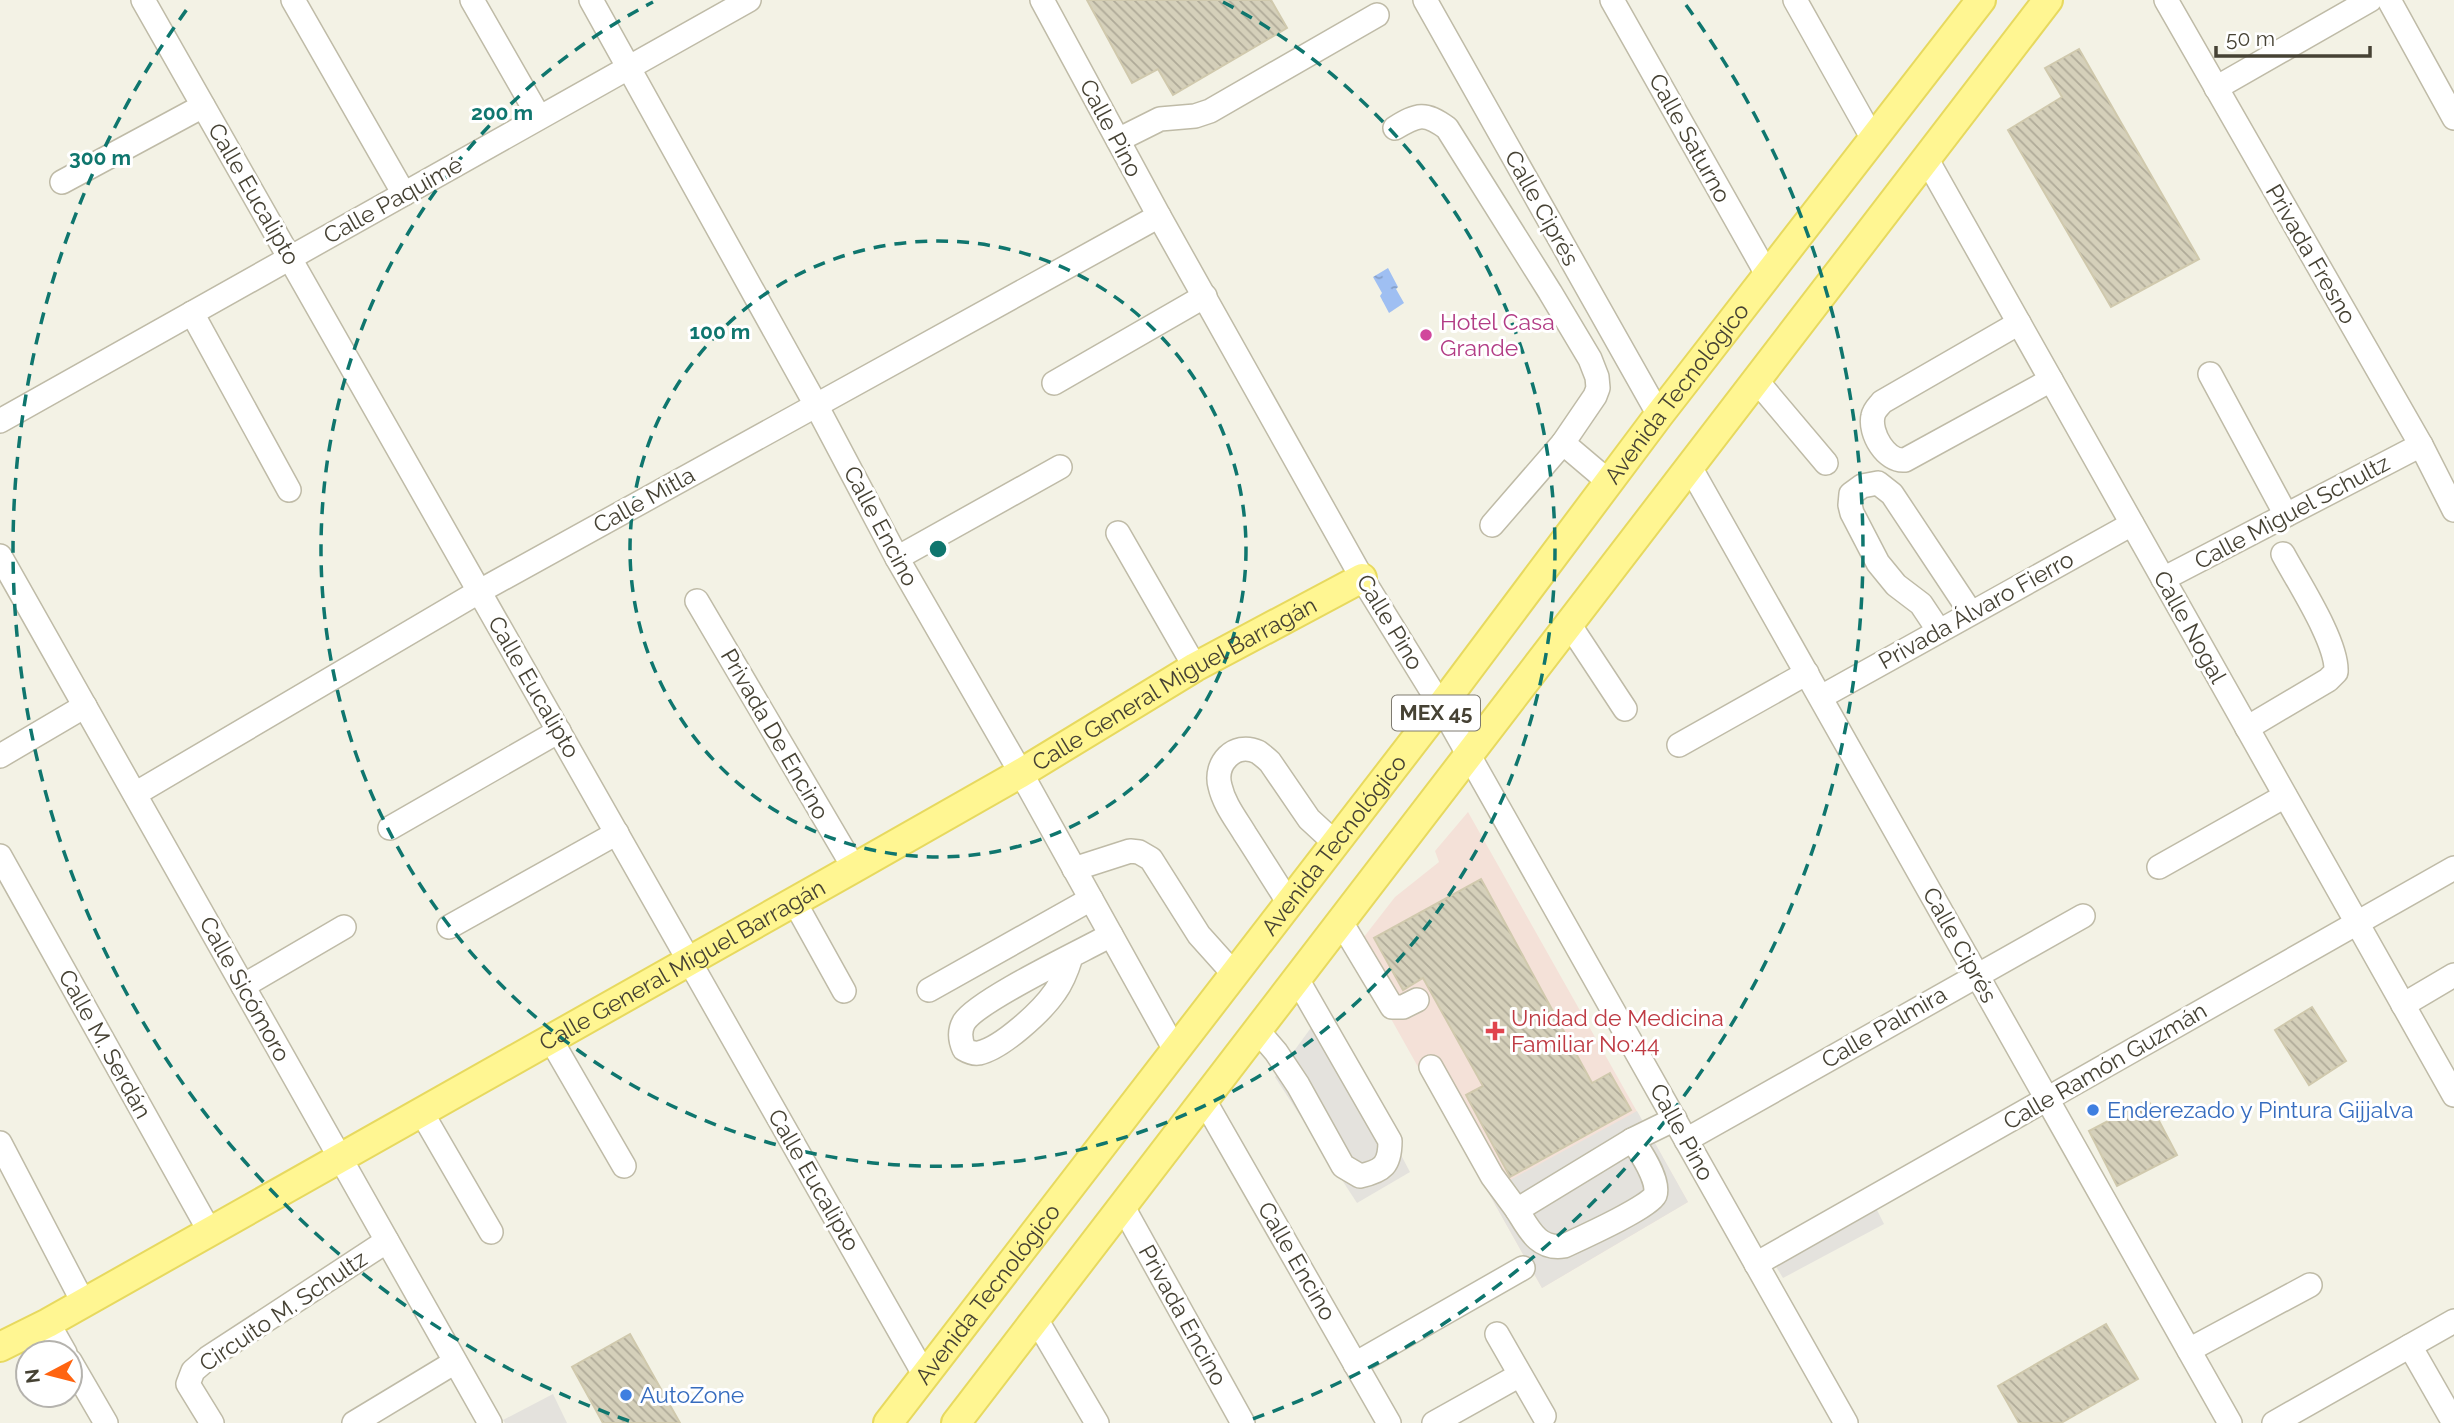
<svg xmlns="http://www.w3.org/2000/svg" width="2454" height="1423" viewBox="0 0 2454 1423" font-family="Raleway,sans-serif">
<style>
.medical{fill:#f4e1d8}
.parking{fill:#e4e2dd}
.water{fill:url(#water-ripples)}
.building{fill:url(#building-back-hatch);stroke:#d0c9ad;stroke-width:2}
.lines{fill:none;stroke-linecap:round;stroke-linejoin:round}
.minor-casing{stroke:#bfbba7;stroke-width:26}
.major-casing{stroke:#e7d95f;stroke-width:32}
.minor{stroke:#fff;stroke-width:23}
.major{stroke:#fff692;stroke-width:28}
.ring{fill:none;stroke:#0f766e;stroke-width:3.5;stroke-dasharray:12 9}
.hotel-dot{fill:#d1479c;stroke:#fff;stroke-width:2.5}
.health-dot{fill:#e0444e;stroke:#fff;stroke-width:2.5}
.shop-dot{fill:#3f7fe0;stroke:#fff;stroke-width:2.5}
.labels{text-anchor:middle;stroke-width:6;stroke-linejoin:round;paint-order:stroke}
.shield{fill:#fff;stroke:#7e7b71;stroke-width:2}
.shield-label{font-size:21px;font-weight:bold;fill:#464234}
.street-label{font-size:23px;fill:#464234;stroke:#fff}
.hotel-label{font-size:23px;fill:#b23c85;stroke:#fff;text-anchor:start}
.health-label{font-size:23px;fill:#be3a42;stroke:#fff;text-anchor:start}
.shop-label{font-size:23px;fill:#366cbe;stroke:#fff;text-anchor:start}
.centre{fill:#0f766e;stroke:#fff;stroke-width:3.5}
.ring-label{font-size:21px;text-anchor:middle;font-weight:bold;fill:#0f766e;stroke:#fff;stroke-width:6;stroke-linejoin:round;paint-order:stroke}
</style>
<defs>
<pattern id="water-ripples" width="26" height="14" patternUnits="userSpaceOnUse" patternTransform="scale(1.75)"><rect width="26" height="14" fill="#9fbff2"/><path d="M2 4q2-2 4 0t4 0M15 11q2-2 4 0t4 0" fill="none" stroke="#839dc5"/></pattern>
<pattern id="building-back-hatch" width="6" height="6" patternUnits="userSpaceOnUse" patternTransform="scale(1.75)"><rect width="6" height="6" fill="#d5d0ba"/><path d="M-1 5l2 2M0 0l6 6M5-1l2 2" fill="none" stroke="#afaa98"/></pattern>
</defs>
<rect width="100%" height="100%" fill="#f3f2e5"/>
<path class="medical" d="M1468 812 1688 1202 1542 1288 1353 951 1395 897 1439 862 1435 851Z"/>
<g class="parking">
<path d="M1324 1010 1410 1172 1357 1203 1275 1077Z"/>
<path d="M1637 1111 1688 1202 1542 1288 1488 1192Z"/>
<path d="M1876 1208 1884 1224 1783 1278 1775 1265Z"/>
<path d="M553 1394 567 1423H505L503 1420Z"/>
</g>
<path class="water" d="M1388 268 1398 287 1396 289 1404 303 1389 313 1380 296 1382 293 1373 277Z"/>
<g class="building">
<path d="M1087 0H1271L1287 28 1173 95 1158 69 1132 83Z"/>
<path d="M2079 49 2199 259 2111 307 2008 130 2062 97 2045 68Z"/>
<path d="M1481 879 1592 1083 1610 1073 1631 1110 1510 1177 1466 1095 1483 1086 1423 978 1403 990 1374 938Z"/>
<path d="M2312 1007 2346 1061 2309 1085 2275 1030Z"/>
<path d="M2148 1100 2177 1155 2117 1186 2089 1131Z"/>
<path d="M2106 1324 2138 1379 2061 1423H2019L1998 1386Z"/>
<path d="M630 1334 680 1423H603L572 1367Z"/>
</g>
<g class="lines">
<g class="minor-casing">
<g id="minor">
<path d="M143 0 924 1374"/>
<path d="M293 0 404 194"/>
<path d="M472 0 539 117"/>
<path d="M591 0 816 405 897 558 1021 773 1175 1050"/>
<path d="M1042 0 1159 216 1362 578 1441 706 1846 1423"/>
<path d="M1425 0 1659 415"/>
<path d="M1612 0 1768 276"/>
<path d="M1795 0 1873 139"/>
<path d="M2166 0 2421 445 2454 510"/>
<path d="M2389 0 2454 118"/>
<path d="M2216 88 2370 0"/>
<path d="M1395 128C1418 114 1425 112 1447 128L1550 292 1590 359 1597 377 1598 388 1595 396 1563 443 1609 482"/>
<path d="M1118 140 1160 119 1195 116 1210 111 1377 15"/>
<path d="M1926 158 2454 1095"/>
<path d="M62 182 203 106"/>
<path d="M192 313 289 490"/>
<path d="M2019 323 1882 402C1879 406 1874 410 1873 416 1869 433 1886 462 1905 460L2051 380"/>
<path d="M2210 374 2286 515"/>
<path d="M1756 380 1826 463"/>
<path d="M1054 383 1205 296"/>
<path d="M0 421 749 0"/>
<path d="M1690 467 2230 1423"/>
<path d="M1492 525 1563 443"/>
<path d="M1118 533 1195 667"/>
<path d="M0 556 490 1423"/>
<path d="M897 558 1060 467"/>
<path d="M2163 579 2421 445"/>
<path d="M697 601 854 868"/>
<path d="M1569 624 1625 709"/>
<path d="M1939 631 1921 604 1896 585 1878 563 1852 513 1850 505 1851 494 1862 486 1878 483 1892 494 1971 613"/>
<path d="M1821 697 2132 524"/>
<path d="M2247 728 2328 680 2336 672C2338 643 2298 582 2283 554"/>
<path d="M1679 745 1807 673"/>
<path d="M0 756 85 706"/>
<path d="M135 794 480 591 1159 216"/>
<path d="M390 828 559 731"/>
<path d="M0 856 210 1232"/>
<path d="M2159 867 2285 796"/>
<path d="M1074 869 1130 851 1139 852 1151 859 1199 935 1234 974"/>
<path d="M794 901 844 991"/>
<path d="M1289 903C1274 880 1260 857 1245 834 1236 819 1224 804 1220 786 1214 764 1234 741 1258 752 1262 755 1267 759 1270 762L1309 819 1335 843"/>
<path d="M1341 922 1392 1007H1403L1417 1000"/>
<path d="M449 927 617 833"/>
<path d="M1071 957C1067 970 1063 981 1055 992 1042 1011 1002 1048 979 1053 973 1054 969 1052 964 1049 960 1040 959 1031 964 1022 978 1000 1082 951 1111 935"/>
<path d="M243 986 344 927"/>
<path d="M929 990 1091 899"/>
<path d="M2403 1005 2454 975"/>
<path d="M1258 1031 1276 1052 1298 1085 1343 1166 1360 1176C1383 1171 1390 1165 1390 1141L1297 979"/>
<path d="M551 1040 624 1166"/>
<path d="M1431 1067 1492 1176 1517 1210"/>
<path d="M1204 1100 1389 1423"/>
<path d="M422 1113 491 1232"/>
<path d="M1632 1140C1640 1151 1660 1181 1655 1195 1650 1207 1579 1239 1564 1246 1538 1250 1529 1229 1517 1210Z"/>
<path d="M1632 1140 1675 1119"/>
<path d="M1686 1140 2083 916"/>
<path d="M0 1143 83 1302"/>
<path d="M1123 1207 1243 1423"/>
<path d="M1756 1264 2454 868"/>
<path d="M1036 1319 1097 1423"/>
<path d="M48 1323 65 1353"/>
<path d="M1497 1334 1544 1416"/>
<path d="M2410 1346 2454 1423"/>
<path d="M2189 1350 2310 1285"/>
<path d="M70 1361 106 1423"/>
<path d="M1355 1364 1523 1268"/>
<path d="M212 1423 188 1384 193 1371 208 1358 387 1241"/>
<path d="M354 1423 455 1362"/>
<path d="M1434 1423 1520 1375"/>
<path d="M2274 1423 2454 1321"/>
</g>
</g>
<g class="major-casing">
<g id="major">
<path id="s1" d="M0 1347 48 1323 854 868 1021 773 1195 667 1362 578"/>
<path id="s2" d="M888 1423 1441 706 1659 415 1981 0"/>
<path d="M956 1423 2048 0"/>
</g>
</g>
<use href="#minor" class="minor"/>
<use href="#major" class="major"/>
</g>
<g class="ring">
<circle cx="938" cy="549" r="308"/>
<path d="M1223 2A617 617 0 1 1 653 2"/>
<path d="M629 1421A925 925 0 0 1 190 5M1686 5A925 925 0 0 1 1247 1421"/>
</g>
<circle class="hotel-dot" cx="1426" cy="335" r="7"/>
<path class="health-dot" d="M1491.5 1020.5h7v7h7v7h-7v7h-7v-7h-7v-7h7z"/>
<g class="shop-dot">
<circle cx="2093" cy="1110" r="7"/>
<circle cx="626" cy="1395" r="7"/>
</g>
<g class="labels">
<rect class="shield" x="1392" y="695.5" width="88" height="35" rx="5"/>
<g class="shield-label">
<text x="1436" y="720">MEX 45</text>
</g>
<g class="street-label">
<text transform="translate(1111 128) rotate(62)" y="8">Calle Pino</text>
<text transform="translate(1690 138) rotate(61)" y="8">Calle Saturno</text>
<text transform="translate(254 194) rotate(60)" y="8">Calle Eucalipto</text>
<text transform="translate(393 200) rotate(-29)" y="8">Calle Paquimé</text>
<text transform="translate(1542 208) rotate(61)" y="8">Calle Ciprés</text>
<text transform="translate(2311 254) rotate(60)" y="8">Privada Fresno</text>
<text dy="8" stroke="none"><textPath href="#s2" startOffset="1297">Avenida Tecnológico</textPath></text>
<text transform="translate(644 500) rotate(-29)" y="8">Calle Mitla</text>
<text transform="translate(2292 512) rotate(-28)" y="8">Calle Miguel Schultz</text>
<text transform="translate(881 526) rotate(62)" y="8">Calle Encino</text>
<text transform="translate(1976 610) rotate(-29)" y="8">Privada Álvaro Fierro</text>
<text transform="translate(1390 622) rotate(59)" y="8">Calle Pino</text>
<text transform="translate(2190 627) rotate(61)" y="8">Calle Nogal</text>
<text dy="8" stroke="none"><textPath href="#s1" startOffset="1349">Calle General Miguel Barragán</textPath></text>
<text transform="translate(534 687) rotate(60)" y="8">Calle Eucalipto</text>
<text transform="translate(775 734) rotate(60)" y="8">Privada De Encino</text>
<text dy="8" stroke="none"><textPath href="#s2" startOffset="730">Avenida Tecnológico</textPath></text>
<text transform="translate(1960 945) rotate(61)" y="8">Calle Ciprés</text>
<text dy="8" stroke="none"><textPath href="#s1" startOffset="782">Calle General Miguel Barragán</textPath></text>
<text transform="translate(245 989) rotate(61)" y="8">Calle Sicómoro</text>
<text transform="translate(1884 1027) rotate(-30)" y="8">Calle Palmira</text>
<text transform="translate(105 1044) rotate(61)" y="8">Calle M. Serdán</text>
<text transform="translate(2105 1066) rotate(-30)" y="8">Calle Ramón Guzmán</text>
<text transform="translate(1682 1132) rotate(61)" y="8">Calle Pino</text>
<text transform="translate(814 1180) rotate(60)" y="8">Calle Eucalipto</text>
<text transform="translate(1297 1261) rotate(60)" y="8">Calle Encino</text>
<text dy="8" stroke="none"><textPath href="#s2" startOffset="163">Avenida Tecnológico</textPath></text>
<text transform="translate(283 1311) rotate(-34)" y="8">Circuito M. Schultz</text>
<text transform="translate(1183 1315) rotate(61)" y="8">Privada Encino</text>
</g>
<g class="hotel-label">
<text x="1440" y="330">Hotel Casa<tspan x="1440" dy="26">Grande</tspan></text>
</g>
<g class="health-label">
<text x="1511" y="1026">Unidad de Medicina<tspan x="1511" dy="26">Familiar No:44</tspan></text>
</g>
<g class="shop-label">
<text x="2107" y="1118">Enderezado y Pintura Gijjalva</text>
<text x="640" y="1403">AutoZone</text>
</g>
</g>
<circle cx="938" cy="549" r="10" class="centre"/>
<g class="ring-label">
<text x="502" y="120">200 m</text>
<text x="100" y="165">300 m</text>
<text x="720" y="339">100 m</text>
</g>
<g transform="translate(49 1374) rotate(263)"><circle r="33" fill="#ffffff" stroke="#b5b3ae" stroke-width="2"/>
<path d="M0-5L12 26L0 18L-12 26Z" fill="#ff6410"/>
<text y="-10" font-size="19" font-weight="bold" text-anchor="middle" fill="#464234">N</text>
</g>
<path d="M2216 46v10h154v-10" fill="none" stroke="#464234" stroke-width="3.5"/>
<text x="2226" y="46" font-size="21" fill="#464234" stroke="#ffffff" stroke-width="5" paint-order="stroke">50 m</text>
</svg>
